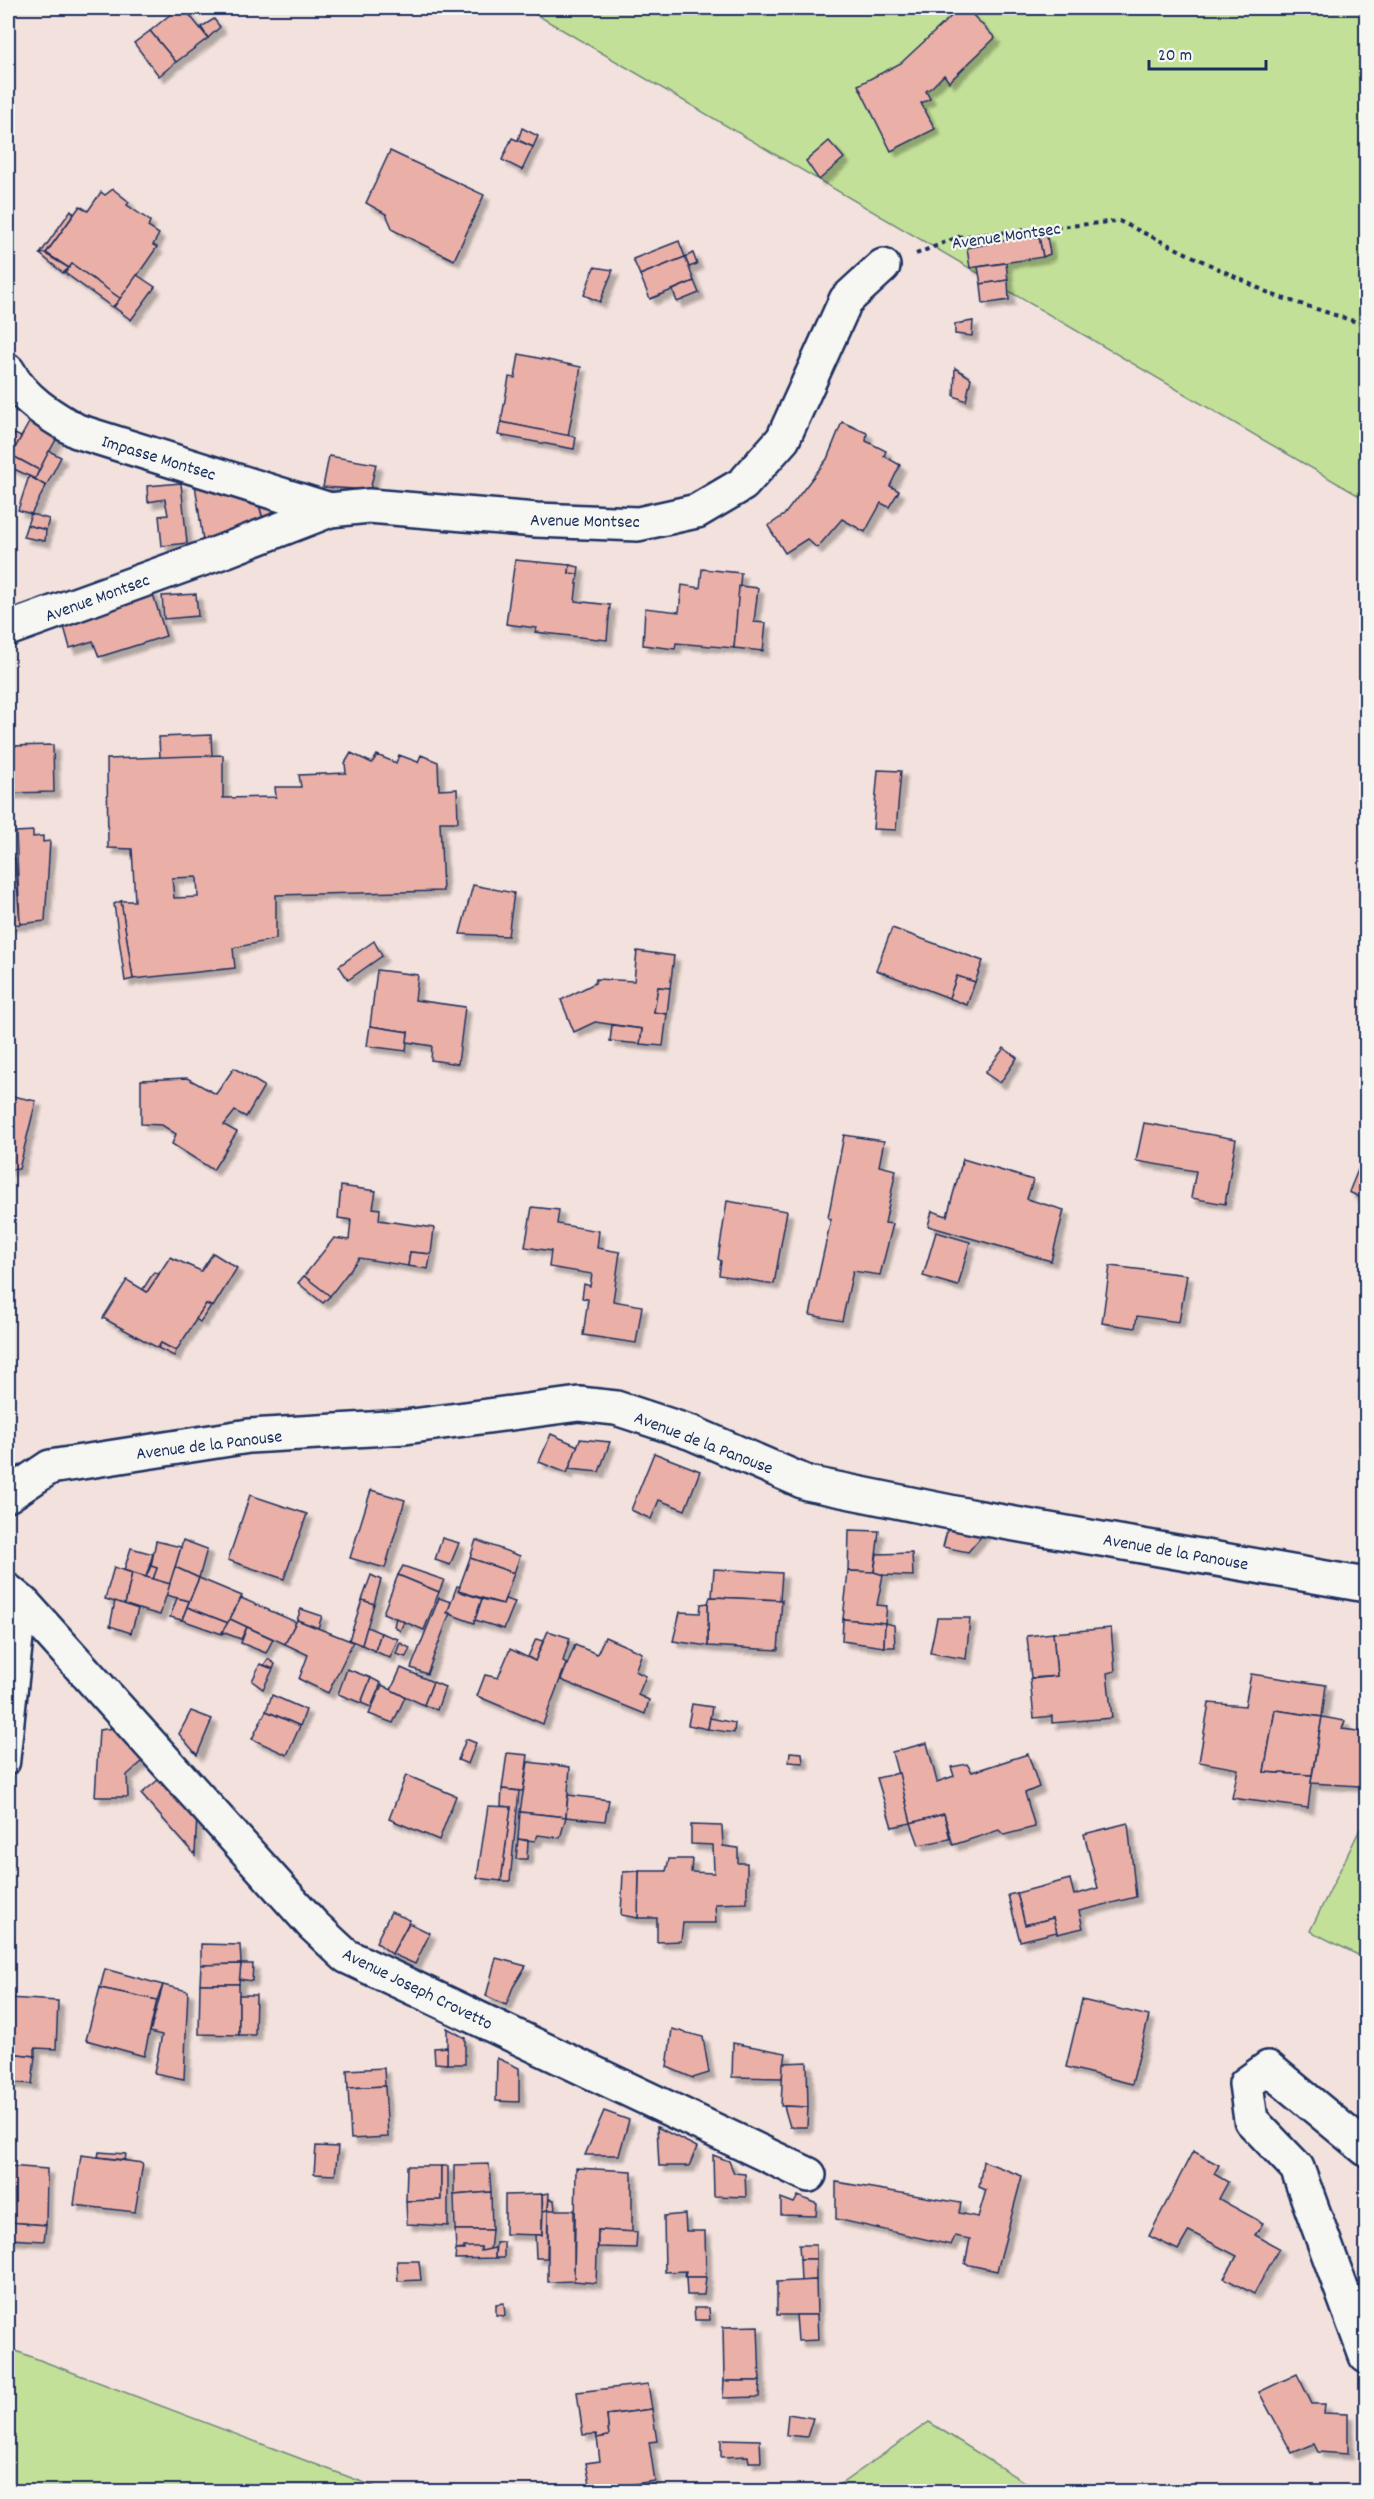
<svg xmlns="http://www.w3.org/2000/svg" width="1374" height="2499" viewBox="0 0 1374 2499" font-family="Dekko,sans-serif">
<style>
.green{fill:#c3e098;stroke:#6f887b;stroke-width:1.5}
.building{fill:#eab0a7;stroke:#1b2f5e;stroke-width:1.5;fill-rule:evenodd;filter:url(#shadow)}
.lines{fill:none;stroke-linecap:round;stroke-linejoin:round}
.lane-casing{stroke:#1b2f5e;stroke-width:27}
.street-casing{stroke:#1b2f5e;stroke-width:38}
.path{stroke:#1b2f5e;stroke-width:4;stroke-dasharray:4.5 4.5;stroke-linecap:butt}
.lane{stroke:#f6f6f2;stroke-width:22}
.street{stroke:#f6f6f2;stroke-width:33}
.labels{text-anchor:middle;stroke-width:4.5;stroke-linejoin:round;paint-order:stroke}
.street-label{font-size:18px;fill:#1b2f5e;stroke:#f6f6f2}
</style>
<defs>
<filter id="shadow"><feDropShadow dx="5.5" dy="5.5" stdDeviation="1.5" flood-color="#0004"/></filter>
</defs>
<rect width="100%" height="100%" fill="#f2e1dc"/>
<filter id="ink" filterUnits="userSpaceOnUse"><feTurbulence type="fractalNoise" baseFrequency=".0167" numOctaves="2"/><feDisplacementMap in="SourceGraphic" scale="12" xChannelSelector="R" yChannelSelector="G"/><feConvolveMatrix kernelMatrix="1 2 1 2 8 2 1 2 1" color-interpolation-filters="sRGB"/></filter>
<g filter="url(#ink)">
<g class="green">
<path d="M525 8H1366V500Z"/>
<path d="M1366 1817V1959L1310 1931Z"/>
<path d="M8 2348 386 2491H8Z"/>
<path d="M929 2422 1038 2491H831Z"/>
</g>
<g class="building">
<path d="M178 8H184L208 38 176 62 150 31Z"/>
<path d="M960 8H966L995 38 949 82 944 75 932 87 926 91 930 99 921 103 935 129 891 151 858 85 901 63Z"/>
<path d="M214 19 220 27 208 38 201 27Z"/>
<path d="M150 31 176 62 159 76 134 43Z"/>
<path d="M522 128 538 136 533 147 518 140Z"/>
<path d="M512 138 533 147 522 170 502 160Z"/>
<path d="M829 141 844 158 819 180 806 161Z"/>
<path d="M390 151 484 195 454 260 393 230 386 214 366 203Z"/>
<path d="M113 189 129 202 127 205 150 221 148 227 159 234 153 245 157 247 121 299 72 264 69 268 46 253 80 206 88 211 101 192 105 195Z"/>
<path d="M71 210 74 214 46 253 40 254Z"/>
<path d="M1047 236 1050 254 1043 257 1039 237Z"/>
<path d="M1039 237 1043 257 970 268 967 248 1012 239Z"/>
<path d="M679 241 685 257 640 275 633 259Z"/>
<path d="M46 253 47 255 69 268 63 273 40 254Z"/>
<path d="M693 253 697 264 689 267 685 257Z"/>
<path d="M685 257 694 281 650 299 640 275Z"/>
<path d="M1006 263 1008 280 981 284 978 267Z"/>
<path d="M72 264 121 299 112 307 65 273Z"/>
<path d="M594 267 613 270 600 302 584 295Z"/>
<path d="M137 275 155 287 131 320 114 307Z"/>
<path d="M1008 280 1009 300 983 304 981 284Z"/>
<path d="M694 281 699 293 677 302 673 290Z"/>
<path d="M973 321 972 336 955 334V324Z"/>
<path d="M519 354 581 367 568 436 501 422 509 377 515 378Z"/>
<path d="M955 368 971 378 966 401 954 396Z"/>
<path d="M30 421 58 436 39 470 11 455Z"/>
<path d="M501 422 576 437 574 449 498 435Z"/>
<path d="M842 422 867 433 866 441 886 451 884 456 900 465 890 486 899 491 889 507 881 503 865 532 842 519 817 548 807 539 785 553 768 526 784 515 827 459Z"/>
<path d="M15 434 21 437 8 461V443Z"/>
<path d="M49 451 61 457 46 486 35 479Z"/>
<path d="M11 455 39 470 35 479 8 466Z"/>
<path d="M329 456 376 464 370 490 323 487Z"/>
<path d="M29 476 46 486 31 514 18 510Z"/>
<path d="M181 483 187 543 162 546 159 516 168 515 165 499 148 502 147 486Z"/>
<path d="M195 484 258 501 265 526 204 548Z"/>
<path d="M258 501 286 510 265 526Z"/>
<path d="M31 514 49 519 46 530 27 525Z"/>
<path d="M27 525 46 530 45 541 23 537Z"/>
<path d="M515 560 570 565 569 573 578 574 575 601 610 605 607 640 535 632 537 628 506 624Z"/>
<path d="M570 565 579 567 578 574 569 573Z"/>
<path d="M702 569 741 573 734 648 676 643 675 649 643 645 645 608 679 612 682 585 700 588Z"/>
<path d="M739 586 758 588 754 622 766 623 763 651 734 648Z"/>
<path d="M152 591 166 636 99 657 93 641 70 648 63 623Z"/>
<path d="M196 594 198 616 164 619 162 596Z"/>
<path d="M211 735 212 756 160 758 159 737Z"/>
<path d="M53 745 54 792 8 793V746Z"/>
<path d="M351 753 372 763 377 755 396 763 399 755 418 762 421 755 438 762 439 790 457 789 458 822H440L443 891 276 895V939L233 948 235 968 133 979 121 901H135L132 849 108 848 107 759 223 755V798L276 797 275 787H301L299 775 346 773 345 763ZM197 877 198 897 174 898 172 878Z"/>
<path d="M878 770 901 771 896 830 873 829Z"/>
<path d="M33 831V837L43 836V842L50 841 45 921 20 924 16 832Z"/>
<path d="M8 858H15L20 924 8 925Z"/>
<path d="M473 885 514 893 508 936 460 934Z"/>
<path d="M121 901 133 979 125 981 114 904Z"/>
<path d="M892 928 983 961 975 982 957 976 949 998 876 970Z"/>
<path d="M374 941 382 956 348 980 339 966Z"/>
<path d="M637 951 674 956 670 988 658 987 654 1012 667 1014 663 1046 640 1044 642 1029 595 1022 574 1032 561 1000 595 983 596 979 634 981Z"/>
<path d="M377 970 418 975 415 1000 465 1007 458 1064 431 1060 432 1046 407 1042 408 1032 370 1026Z"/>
<path d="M957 976 975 982 967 1005 949 998Z"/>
<path d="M658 987 670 988 667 1014 654 1012Z"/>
<path d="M612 1025 642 1029 640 1044 610 1041Z"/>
<path d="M370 1026 408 1032 406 1051 367 1046Z"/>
<path d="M1004 1048 1017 1058 1000 1083 985 1073Z"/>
<path d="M234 1068 264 1086 246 1117 235 1111 224 1125 237 1132 213 1170 172 1144 176 1134 162 1125 141 1124V1080L187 1078 216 1094Z"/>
<path d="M8 1095 36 1101 19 1169 8 1170Z"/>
<path d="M1144 1123 1236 1139 1225 1204 1191 1198 1196 1171 1136 1161Z"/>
<path d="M844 1135 884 1141 879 1166 896 1170 885 1223 893 1224 880 1275 853 1271 842 1321 810 1315 831 1219 828 1218Z"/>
<path d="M1366 1150V1200L1349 1192Z"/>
<path d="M963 1159 1033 1180 1027 1199 1064 1210 1051 1261 928 1226 932 1211 947 1216Z"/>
<path d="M341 1186 376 1191 373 1208 380 1209 379 1220 434 1228 431 1254 410 1252 408 1266 359 1258 330 1296 304 1276 334 1238 349 1240 351 1220 338 1218Z"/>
<path d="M727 1201 787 1211 774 1284 719 1275 721 1261 718 1259Z"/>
<path d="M532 1207 559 1210 557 1224 599 1231 597 1248 620 1252 613 1301 642 1306 636 1343 583 1335 588 1299 582 1298 584 1284 590 1286 592 1274 549 1267 551 1251 525 1247Z"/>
<path d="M936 1232 970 1242 958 1286 923 1276Z"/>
<path d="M410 1252 431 1254 428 1269 408 1266Z"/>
<path d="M213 1253 237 1268 213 1307 206 1304 176 1351 161 1343 158 1348 103 1318 127 1280 147 1292 170 1257 201 1271Z"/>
<path d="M1110 1266 1187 1275 1179 1322 1137 1316 1135 1328 1102 1323Z"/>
<path d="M154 1272 159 1274 147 1292 143 1289Z"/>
<path d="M304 1276 330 1296 323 1303 298 1283Z"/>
<path d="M206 1304 211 1306 200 1322 196 1319Z"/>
<path d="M161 1343 176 1351 174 1356 158 1348Z"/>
<path d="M1366 1363V1386L1358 1382Z"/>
<path d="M551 1434 578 1446 567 1473 539 1462Z"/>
<path d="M580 1439 610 1442 599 1472 569 1469Z"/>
<path d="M654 1453 700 1471 685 1510 659 1500 651 1519 631 1510Z"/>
<path d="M371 1490 405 1500 385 1568 350 1558Z"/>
<path d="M250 1495 307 1514 284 1579 228 1560Z"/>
<path d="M949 1523 986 1531 968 1552 943 1547Z"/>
<path d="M849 1530 879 1531 874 1572 848 1571Z"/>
<path d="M442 1538 459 1543 450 1565 435 1560Z"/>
<path d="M183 1540 207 1549 199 1578 175 1567Z"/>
<path d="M476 1540 520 1556 514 1573 470 1558Z"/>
<path d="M156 1541 181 1547 170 1584 153 1579 157 1568 151 1566Z"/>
<path d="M131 1548 153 1554 146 1577 124 1570Z"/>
<path d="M912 1553 913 1576 883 1575 874 1572 877 1554Z"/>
<path d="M470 1558 514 1573 503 1604 458 1591Z"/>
<path d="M151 1566 157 1568 153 1579 146 1577Z"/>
<path d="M403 1566 444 1580 439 1592 398 1575Z"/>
<path d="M114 1567 132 1573 125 1605 105 1599Z"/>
<path d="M175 1567 199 1578 189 1601 166 1595Z"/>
<path d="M714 1569 782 1573 780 1600 712 1597Z"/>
<path d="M848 1571 874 1572 883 1575 877 1605 887 1606 885 1623 843 1619Z"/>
<path d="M132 1573 170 1584 160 1615 125 1605Z"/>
<path d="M371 1575 381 1580 374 1604 362 1600Z"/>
<path d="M398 1575 439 1592 424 1630 383 1613Z"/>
<path d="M199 1578 242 1596 228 1623 187 1607Z"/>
<path d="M457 1586 460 1587 458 1591 482 1599 474 1623 447 1613Z"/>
<path d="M710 1597 782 1600 778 1650 708 1646V1603Z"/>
<path d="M177 1598 189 1601 182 1620 170 1617Z"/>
<path d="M241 1598 296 1622 285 1644 230 1619Z"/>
<path d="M439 1598 451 1602 447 1613H450L427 1674 411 1668Z"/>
<path d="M482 1599 503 1604 505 1599 515 1602 504 1629 475 1620Z"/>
<path d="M362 1600 374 1604 362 1645 349 1640Z"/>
<path d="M115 1601 138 1609 131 1633 110 1626Z"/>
<path d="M708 1603V1646L673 1641 680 1612 700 1613 701 1604Z"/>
<path d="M187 1607 228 1623 222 1634 182 1620Z"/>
<path d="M301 1609 322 1616 318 1628 297 1620Z"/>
<path d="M396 1618 404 1622 400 1631 394 1626Z"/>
<path d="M937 1618H970L966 1659 930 1653Z"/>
<path d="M230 1619 247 1627 241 1639 222 1632Z"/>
<path d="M843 1619 885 1623 884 1647 842 1641Z"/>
<path d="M297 1620 353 1642 328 1693 299 1679 308 1655 285 1644Z"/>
<path d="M885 1623 894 1625 895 1647H884Z"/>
<path d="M247 1627 273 1639 266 1653 241 1643Z"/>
<path d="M367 1627 381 1633 375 1651 362 1645Z"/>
<path d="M1111 1628 1115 1671 1107 1673 1112 1718 1052 1723V1716L1034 1718 1030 1679 1057 1676 1053 1633Z"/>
<path d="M548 1631 570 1638 563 1661 566 1664 543 1724 477 1696 485 1675 498 1678 510 1649 535 1661Z"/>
<path d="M381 1633 398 1639 390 1658 375 1651Z"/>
<path d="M1053 1633 1057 1676 1031 1678 1027 1636Z"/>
<path d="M605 1637 642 1653 635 1671 646 1676 638 1695 649 1700 645 1714 561 1680 575 1645 597 1654Z"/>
<path d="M536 1639 543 1641 535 1661 528 1657Z"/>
<path d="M400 1643 410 1648 406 1657 396 1654Z"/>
<path d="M268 1659 275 1664 273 1669 264 1665Z"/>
<path d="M260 1664 273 1669 263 1689 252 1681Z"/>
<path d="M401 1668 433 1682 424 1705 391 1690Z"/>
<path d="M347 1669 371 1678 361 1703 338 1694Z"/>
<path d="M1251 1674 1326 1685 1322 1717 1275 1710 1264 1772 1312 1775 1308 1808 1232 1798 1238 1769 1199 1762 1209 1703 1245 1706Z"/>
<path d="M371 1678 381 1683 371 1707 361 1703Z"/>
<path d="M433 1682 445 1687 437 1710 424 1705Z"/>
<path d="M382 1685 405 1697 393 1723 369 1714Z"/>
<path d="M272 1695 306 1710 300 1726 266 1711Z"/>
<path d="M692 1704 712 1707 708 1729 688 1725Z"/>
<path d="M1275 1710 1322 1717 1312 1775 1264 1772Z"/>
<path d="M191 1711 212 1719 197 1755 179 1734Z"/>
<path d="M266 1711 300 1726 287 1755 252 1739Z"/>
<path d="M1322 1717 1345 1721 1342 1729 1366 1732V1745L1359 1786 1311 1783Z"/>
<path d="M710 1718 735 1723 734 1733 708 1729Z"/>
<path d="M115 1728 144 1760 127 1775 128 1797H95L99 1730Z"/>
<path d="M466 1739 476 1743 468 1764 458 1760Z"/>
<path d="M927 1743 937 1782 954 1776 951 1767 967 1764 972 1772 1028 1754 1039 1787 1025 1793 1035 1827 1004 1835 999 1830 953 1845 944 1814 911 1823 892 1752Z"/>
<path d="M790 1752 802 1753 803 1763 789 1762Z"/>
<path d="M507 1753 528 1755 523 1791 502 1789Z"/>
<path d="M528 1762 570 1767 566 1817 520 1812Z"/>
<path d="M899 1773 911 1823 892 1827 877 1778Z"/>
<path d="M164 1775 197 1814 195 1855 141 1794Z"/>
<path d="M406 1775 456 1796 439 1840 389 1819Z"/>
<path d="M502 1789 519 1791 510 1881H501L511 1807 501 1806Z"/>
<path d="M568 1795 609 1800 605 1821 566 1817Z"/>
<path d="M488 1806 511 1807 501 1881 477 1878Z"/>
<path d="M520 1812 566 1817 560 1838 538 1835 535 1841 518 1839Z"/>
<path d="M944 1814 950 1839 919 1845 911 1823Z"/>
<path d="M1128 1823 1136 1897 1079 1911 1083 1928 1057 1934 1053 1918 1025 1925 1017 1893 1070 1879 1074 1895 1098 1888 1084 1834Z"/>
<path d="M691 1825 722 1826 723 1846 738 1848V1863H747V1903L715 1904 716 1923H683L681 1941 657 1942V1918H638L639 1871H666L669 1859H692L691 1872 714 1873 713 1845 691 1844Z"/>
<path d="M518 1839 528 1841 527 1859H516Z"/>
<path d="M639 1871 638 1918 621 1915 623 1872Z"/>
<path d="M1017 1893 1025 1925 1053 1918 1057 1932 1020 1941 1008 1895Z"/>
<path d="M391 1912 410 1920 392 1954 376 1942Z"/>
<path d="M409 1923 430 1933 415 1964 392 1954Z"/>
<path d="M201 1944 240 1945 241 1964 201 1965Z"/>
<path d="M496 1958 526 1966 513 1987 506 2005 486 1996Z"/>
<path d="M241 1964H253L252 1981 239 1979Z"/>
<path d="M241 1964 239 1984H200L201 1965Z"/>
<path d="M105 1969 163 1985 157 2000 100 1988Z"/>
<path d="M200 1984H239V2035L199 2034Z"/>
<path d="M163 1985 188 1991 184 2079 154 2073 162 2035 150 2032Z"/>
<path d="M100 1988 157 2000 144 2056 86 2040Z"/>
<path d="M239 1995H256L255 2035H239Z"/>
<path d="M8 1998 58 2001 56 2049 35 2048V2056L8 2053Z"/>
<path d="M1082 2000 1149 2016 1132 2084 1066 2067Z"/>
<path d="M447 2028 465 2038V2064H447Z"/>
<path d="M672 2029 703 2037 709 2073 693 2078 667 2067Z"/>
<path d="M733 2043 786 2053 782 2078 732 2077Z"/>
<path d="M447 2047V2064L435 2063 434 2048Z"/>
<path d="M8 2053 35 2056 32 2084 8 2082Z"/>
<path d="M497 2058 519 2068V2102L496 2101Z"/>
<path d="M807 2062 808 2107 781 2106 783 2063Z"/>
<path d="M384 2068 385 2086 348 2088 347 2070Z"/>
<path d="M385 2086 388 2137 351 2139 348 2088Z"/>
<path d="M784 2106 808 2107 807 2127H790Z"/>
<path d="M604 2111 629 2120 619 2155H585Z"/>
<path d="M657 2127 697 2147 689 2166H659Z"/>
<path d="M316 2146 338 2147 335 2175 314 2174Z"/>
<path d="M1193 2151 1219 2165 1214 2174 1228 2182 1219 2199 1263 2223 1255 2235 1279 2248 1254 2294 1224 2278 1237 2256 1189 2231 1178 2250 1149 2236Z"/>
<path d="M99 2152 126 2154 125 2160 98 2157Z"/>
<path d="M81 2155 143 2163 135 2212 74 2205Z"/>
<path d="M713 2155 729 2161 734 2173 745 2174 746 2197 714 2196Z"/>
<path d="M983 2161 1022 2176 997 2271 965 2264 970 2239 955 2236 951 2245 836 2219V2182L961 2203 959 2213 978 2217 986 2190 979 2187Z"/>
<path d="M489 2164 491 2192 454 2195V2165Z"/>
<path d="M8 2166 47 2169 46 2225 8 2222Z"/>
<path d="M407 2166H441V2200L406 2201Z"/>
<path d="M441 2166H448V2226L407 2224 406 2201 441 2200Z"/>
<path d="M576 2168 632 2171V2232L598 2230 596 2283 574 2281Z"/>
<path d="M491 2192 492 2230H455L454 2195Z"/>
<path d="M549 2193 548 2210 543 2211 542 2194Z"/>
<path d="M542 2194V2235L505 2234V2195Z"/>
<path d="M798 2196 817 2204 816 2216 781 2215V2198L794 2203Z"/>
<path d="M549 2199 554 2200 555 2211 548 2210Z"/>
<path d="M548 2210H574V2281L548 2282Z"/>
<path d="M548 2210 547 2258H536L535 2235H542L543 2211Z"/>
<path d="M685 2214 686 2231H705L706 2277H685L686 2271 665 2272 664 2216Z"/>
<path d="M8 2222 46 2225 44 2241 8 2239Z"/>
<path d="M455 2230H492L490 2251H481V2247L456 2250Z"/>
<path d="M598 2230 637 2232 636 2248 598 2247Z"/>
<path d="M504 2242V2258H495L496 2243Z"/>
<path d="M799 2245H816V2259H800Z"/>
<path d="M464 2247H481V2251L495 2248V2258L455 2259 456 2250H464Z"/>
<path d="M800 2259H816V2280L801 2281Z"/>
<path d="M397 2261H419L421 2280 398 2281Z"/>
<path d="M686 2277H706L704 2295H687Z"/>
<path d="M816 2280 817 2315H777V2282Z"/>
<path d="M504 2303 505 2316 496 2315V2304Z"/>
<path d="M694 2308H709L710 2320H695Z"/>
<path d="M796 2315H817L818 2340 798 2341Z"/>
<path d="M758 2326 760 2381H724L723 2327Z"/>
<path d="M1297 2374 1312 2404H1325L1324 2413 1348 2414V2454L1318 2452 1314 2444 1292 2453 1259 2392Z"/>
<path d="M724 2381H760L759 2397 723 2398Z"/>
<path d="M648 2384 652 2409 607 2415 609 2436 597 2438 596 2434 583 2435 577 2392Z"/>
<path d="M652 2409 657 2441 649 2442 655 2481 591 2490 586 2463 600 2461 597 2438 609 2436 607 2415Z"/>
<path d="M788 2414 813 2418 807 2437 786 2435Z"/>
<path d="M721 2439 760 2440 761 2462H749L748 2456 721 2457Z"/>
</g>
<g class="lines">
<g class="lane-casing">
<path id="lane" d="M8 1763 25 1605"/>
</g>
<g class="street-casing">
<g id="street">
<path d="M8 371C22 399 51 416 77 431L330 510"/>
<path d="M8 629 224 551 330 510 369 506 536 520 638 524 697 511 743 484 783 439 846 300 883 266"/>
<path d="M8 1495 50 1467 249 1436 405 1427 579 1404 616 1408 692 1433 807 1483 975 1517 1366 1585"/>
<path d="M8 1591 25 1605 313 1925 346 1956 809 2175"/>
<path d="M1366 2149 1268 2068 1246 2084 1251 2120 1297 2168 1366 2356"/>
</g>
</g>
<path class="path" d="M916 254 958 237 1119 221 1273 295 1366 325"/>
<use href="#lane" class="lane"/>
<use href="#street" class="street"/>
</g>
</g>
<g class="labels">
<g class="street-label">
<text transform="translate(1006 235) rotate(-8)" y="6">Avenue Montsec</text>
<text transform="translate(159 457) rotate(17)" y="6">Impasse Montsec</text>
<text transform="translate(585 520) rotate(1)" y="6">Avenue Montsec</text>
<text transform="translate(97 597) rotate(-20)" y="6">Avenue Montsec</text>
<text transform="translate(704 1442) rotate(21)" y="6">Avenue de la Panouse</text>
<text transform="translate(209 1444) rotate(-7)" y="6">Avenue de la Panouse</text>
<text transform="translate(1176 1551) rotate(10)" y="6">Avenue de la Panouse</text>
<text transform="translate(418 1988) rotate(26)" y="6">Avenue Joseph Crovetto</text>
</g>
</g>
<rect width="1374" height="2499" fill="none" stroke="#f6f6f2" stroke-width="30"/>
<rect x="15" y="15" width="1344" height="2469" fill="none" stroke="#1b2f5e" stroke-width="2" filter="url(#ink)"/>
<path d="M1149 60v9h117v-9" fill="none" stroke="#1b2f5e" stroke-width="3"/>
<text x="1158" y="60" font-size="18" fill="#1b2f5e" stroke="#f6f6f2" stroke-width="4.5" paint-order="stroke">20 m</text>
</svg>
